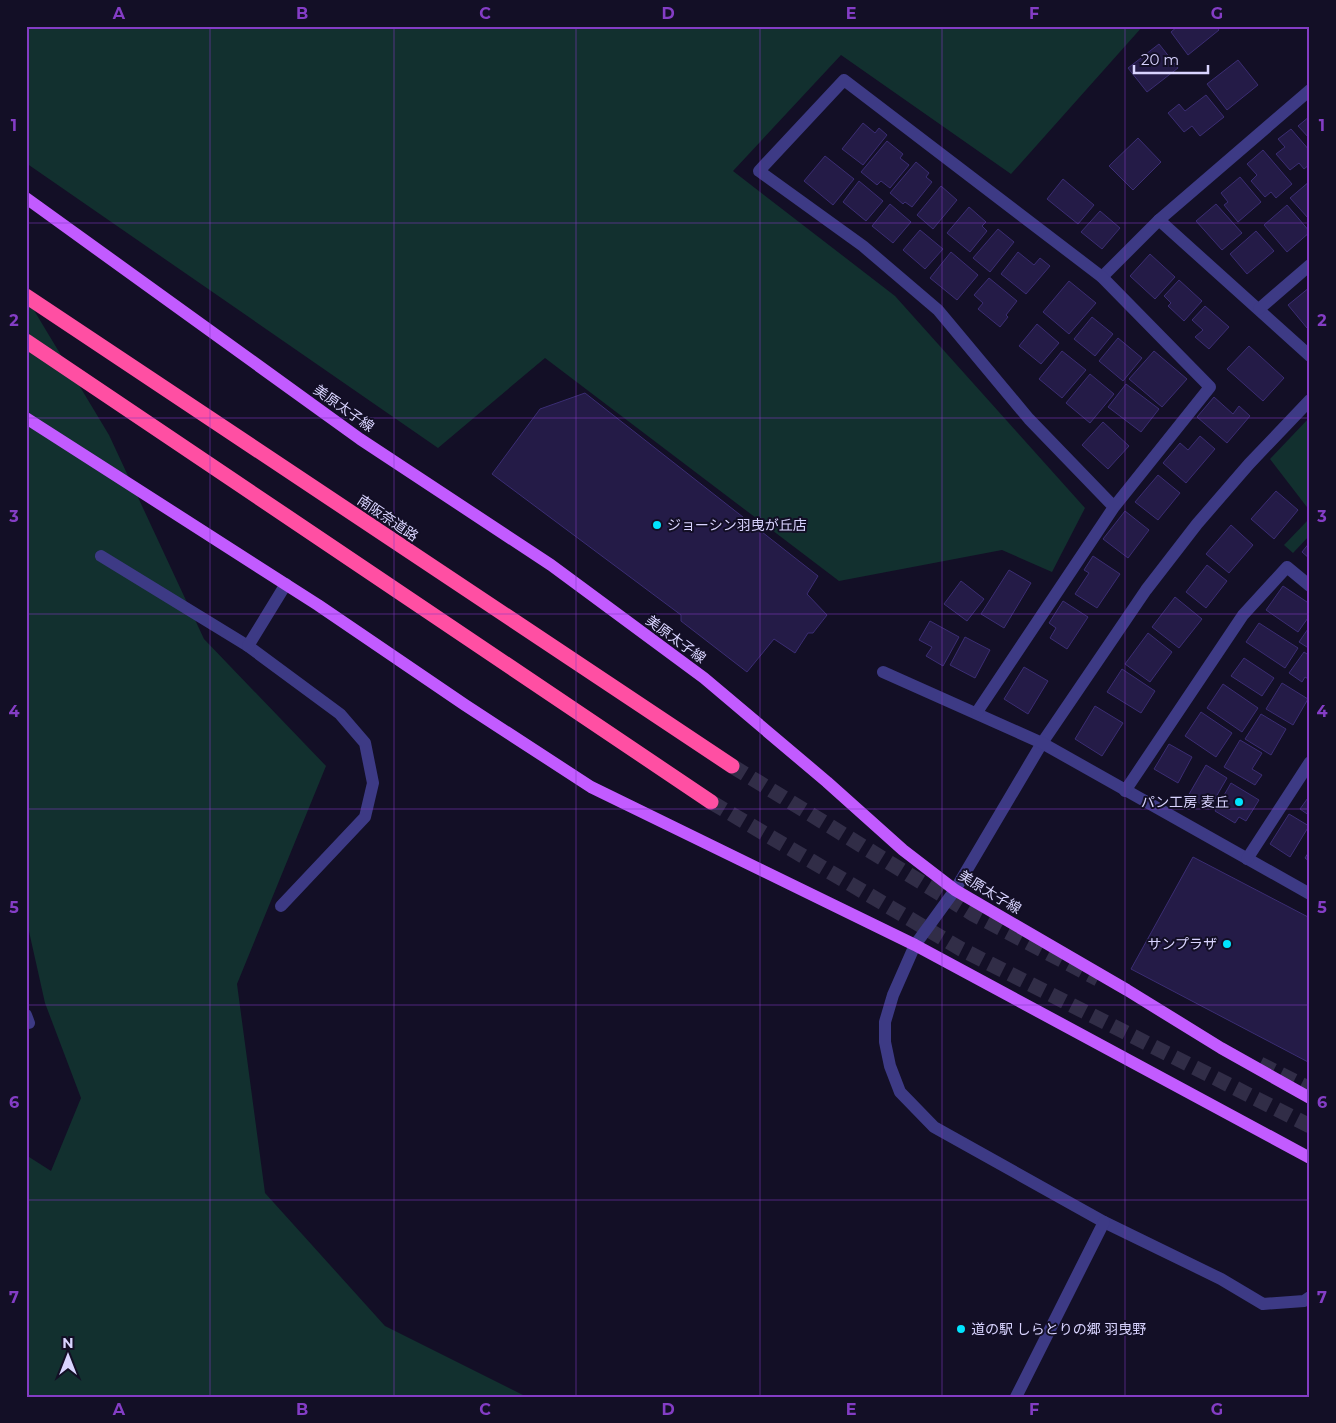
<svg xmlns="http://www.w3.org/2000/svg" width="1336" height="1423" viewBox="0 0 1336 1423" font-family="Montserrat,'Noto Sans JP',sans-serif">
<style>
.green{fill:#12302f}
.building{fill:#241b47;stroke:#3b2d73}
.lines{fill:none;stroke-linecap:round;stroke-linejoin:round}
.highway-tunnel{stroke:#312d47;stroke-width:15;stroke-dasharray:15 8;stroke-linecap:butt}
.minor{stroke:#3d3a85;stroke-width:12}
.major{stroke:#c25bff;stroke-width:12}
.highway{stroke:#ff4fa3;stroke-width:15}
.grid{fill:none;stroke:#843dc5;stroke-width:1;stroke-opacity:0.55}
.poi-dot{fill:#00e5ff;stroke:#130f26;stroke-width:2}
.labels{text-anchor:middle;stroke-width:4;stroke-linejoin:round;paint-order:stroke}
.street-label{font-size:14px;fill:#d9d4ff;stroke:#130f26}
.poi-label{font-size:14px;fill:#d9d4ff;stroke:#130f26;text-anchor:start}
.neatline{fill:none;stroke:#843dc5;stroke-width:2}
.grid-label{font-size:16px;text-anchor:middle;font-weight:bold;fill:#843dc5}
</style>
<rect width="100%" height="100%" fill="#130f26"/>
<g class="green">
<path d="M26 26H1143L1011 174 841 55 733 171 895 296 1085 508 1052 572 1002 550 839 581 545 358 438 448 26 163Z"/>
<path d="M26 297 109 435 204 639 326 766 237 984 265 1193 385 1326 527 1397H26V1155L51 1171 81 1098 45 1003 26 918Z"/>
<path d="M1310 417V511L1270 459Z"/>
<path d="M1310 518V535L1293 553 1284 545Z"/>
</g>
<g class="building">
<path d="M1178 26H1216L1219 30 1188 55 1171 32Z"/>
<path d="M1159 44 1178 68 1147 92 1128 68Z"/>
<path d="M1238 60 1258 85 1227 110 1207 84Z"/>
<path d="M1206 95 1224 117 1200 136 1192 126 1184 132 1168 113 1179 104 1185 111Z"/>
<path d="M1310 116V139L1298 126Z"/>
<path d="M863 123 875 133 879 128 887 135 863 165 842 149Z"/>
<path d="M1291 129 1310 151V164L1304 169 1299 163 1290 170 1276 154 1285 147 1278 139Z"/>
<path d="M1138 138 1161 162 1133 190 1109 166Z"/>
<path d="M887 141 903 154 900 158 909 165 890 188 881 181 877 185 861 172Z"/>
<path d="M1263 150 1292 184 1276 198 1271 192 1265 197 1251 181 1257 175 1247 164Z"/>
<path d="M825 156 854 179 833 205 804 181Z"/>
<path d="M916 162 929 173 926 177 932 182 912 207 905 202 903 204 890 193Z"/>
<path d="M1240 177 1261 202 1238 222 1224 205 1228 202 1221 193Z"/>
<path d="M1063 179 1094 205 1078 224 1047 199Z"/>
<path d="M859 181 883 201 866 221 843 202Z"/>
<path d="M1310 181V216L1308 218 1290 198Z"/>
<path d="M941 186 957 200 933 229 917 215Z"/>
<path d="M890 204 911 222 893 243 872 226Z"/>
<path d="M1216 204 1242 233 1222 250 1196 221Z"/>
<path d="M1287 205 1310 232 1287 252 1264 225Z"/>
<path d="M969 207 986 222 982 226 987 231 970 252 947 233Z"/>
<path d="M1100 211 1120 228 1102 249 1081 232Z"/>
<path d="M998 229 1014 242 990 272 973 258Z"/>
<path d="M920 230 943 249 925 269 903 250Z"/>
<path d="M1256 231 1274 251 1247 274 1230 254Z"/>
<path d="M951 252 978 275 957 300 930 278Z"/>
<path d="M1018 252 1034 265 1040 258 1050 266 1026 294 1001 274Z"/>
<path d="M1150 254 1175 277 1155 299 1130 276Z"/>
<path d="M989 278 1017 301 1006 315 1008 317 1000 327 978 309 983 303 974 295Z"/>
<path d="M1179 280 1202 301 1184 321 1168 306 1171 303 1164 296Z"/>
<path d="M1069 281 1096 303 1069 334 1043 312Z"/>
<path d="M1310 287V325L1307 328 1288 305Z"/>
<path d="M1205 306 1229 327 1209 349 1195 337 1203 330 1192 320Z"/>
<path d="M1092 317 1113 334 1095 356 1074 339Z"/>
<path d="M1037 324 1059 343 1041 364 1019 346Z"/>
<path d="M1118 338 1142 358 1123 381 1099 361Z"/>
<path d="M1249 346 1284 378 1263 401 1227 369Z"/>
<path d="M1062 351 1086 370 1062 398 1039 379Z"/>
<path d="M1154 351 1187 379 1162 407 1129 379Z"/>
<path d="M1090 374 1114 394 1090 423 1066 403Z"/>
<path d="M1126 384 1159 409 1141 432 1108 407Z"/>
<path d="M585 393 818 576 807 594 827 615 813 633H808L795 653 774 639 747 672 681 621V615L492 474 540 409Z"/>
<path d="M1214 397 1233 414 1239 406 1250 416 1227 443 1197 417Z"/>
<path d="M1103 422 1129 446 1108 469 1082 445Z"/>
<path d="M1200 436 1215 449 1186 483 1163 463 1180 443 1188 450Z"/>
<path d="M1158 475 1180 493 1158 520 1135 502Z"/>
<path d="M1276 491 1298 510 1274 539 1251 519Z"/>
<path d="M1125 511 1149 530 1128 558 1103 539Z"/>
<path d="M1231 525 1253 545 1229 573 1206 554Z"/>
<path d="M1310 542V559L1302 552Z"/>
<path d="M1093 556 1120 574 1097 608 1075 594 1089 573 1084 570Z"/>
<path d="M1207 565 1227 581 1206 608 1186 592Z"/>
<path d="M1009 570 1031 583 1004 628 981 614Z"/>
<path d="M961 581 984 599 967 621 944 604Z"/>
<path d="M1283 586 1310 604V615L1298 632 1266 610Z"/>
<path d="M1175 597 1202 619 1179 648 1152 627Z"/>
<path d="M1063 601 1088 617 1067 649 1050 638 1056 628 1049 623Z"/>
<path d="M930 621 959 637 943 666 926 656 932 647 919 640Z"/>
<path d="M1259 623 1298 648 1285 668 1246 642Z"/>
<path d="M1310 626V649L1299 642Z"/>
<path d="M1148 633 1172 652 1150 682 1125 664Z"/>
<path d="M965 637 990 650 975 678 950 665Z"/>
<path d="M1304 652 1310 656V680L1305 677 1302 682 1289 673Z"/>
<path d="M1244 658 1274 678 1262 696 1231 676Z"/>
<path d="M1024 667 1048 681 1028 714 1004 699Z"/>
<path d="M1122 669 1155 691 1141 713 1107 692Z"/>
<path d="M1282 683 1308 699 1293 725 1266 709Z"/>
<path d="M1223 684 1258 708 1242 732 1207 708Z"/>
<path d="M1095 706 1123 723 1102 756 1075 739Z"/>
<path d="M1201 712 1232 733 1216 757 1185 736Z"/>
<path d="M1261 714 1286 729 1271 755 1245 739Z"/>
<path d="M1240 740 1262 753 1252 769 1262 775 1255 785 1224 767Z"/>
<path d="M1169 744 1192 757 1178 783 1154 769Z"/>
<path d="M1206 765 1227 778 1209 809 1188 796Z"/>
<path d="M1231 783 1259 800 1246 821 1239 817 1235 823 1215 811Z"/>
<path d="M1310 795V816L1300 809Z"/>
<path d="M1289 814 1309 826 1290 857 1270 844Z"/>
<path d="M1310 850V862L1305 858Z"/>
<path d="M1193 857 1310 918V1063L1131 969Z"/>
</g>
<g class="lines">
<g class="highway-tunnel">
<path d="M732 766 973 914 1098 979"/>
<path d="M711 802 961 949 1310 1126"/>
<path d="M1260 1064 1310 1089"/>
</g>
<g class="minor">
<path d="M1159 220 1310 356"/>
<path d="M1102 277 1159 220 1310 90"/>
<path d="M1259 309 1310 265"/>
<path d="M1310 400 1249 464 1197 524 1146 590 1042 743 955 890 915 945 893 995 885 1022V1042L890 1066 900 1092 934 1127 1104 1222 1221 1279 1263 1304 1304 1301 1310 1297"/>
<path d="M101 556 248 646 340 714 365 743 373 783 365 817 281 906"/>
<path d="M248 646 286 584"/>
<path d="M883 672 1042 743 1310 894"/>
<path d="M977 712 1114 507 1210 387 1102 277 844 80 759 171 863 246 938 310 1029 419 1114 507"/>
<path d="M1125 791 1243 615 1287 567 1310 586"/>
<path d="M1247 859 1310 762"/>
<path d="M26 1015 29 1023"/>
<path d="M1016 1397 1104 1222"/>
</g>
<g class="major">
<path d="M26 198 360 439 551 565 704 678 827 782 903 850 955 890 1127 990 1221 1048 1310 1098"/>
<path d="M26 418 318 605 465 705 591 787 915 945 1310 1158"/>
</g>
<g class="highway">
<path d="M26 296 732 766"/>
<path d="M26 341 711 802"/>
</g>
</g>
<path class="grid" d="M210 26V1397M394 26V1397M576 26V1397M760 26V1397M942 26V1397M1125 26V1397M26 223H1310M26 418H1310M26 614H1310M26 809H1310M26 1005H1310M26 1200H1310"/>
<g class="poi-dot">
<circle cx="657" cy="525" r="5"/>
<circle cx="1239" cy="802" r="5"/>
<circle cx="1227" cy="944" r="5"/>
<circle cx="961" cy="1329" r="5"/>
</g>
<g class="labels">
<g class="street-label">
<text transform="translate(344 408) rotate(35)" y="5">美原太子線</text>
<text transform="translate(388 518) rotate(34)" y="5">南阪奈道路</text>
<text transform="translate(676 639) rotate(36)" y="5">美原太子線</text>
<text transform="translate(990 892) rotate(31)" y="5">美原太子線</text>
</g>
<g class="poi-label">
<text x="667" y="530">ジョーシン羽曳が丘店</text>
<text x="1229" y="807" text-anchor="end">パン工房 麦丘</text>
<text x="1217" y="949" text-anchor="end">サンプラザ</text>
<text x="971" y="1334">道の駅 しらとりの郷 羽曳野</text>
</g>
</g>
<rect width="1336" height="1423" fill="none" stroke="#130f26" stroke-width="55"/>
<g transform="translate(68 1356)" stroke="#130f26" stroke-width="4" paint-order="stroke">
<path d="M0-4L9 19L0 12L-9 19Z" fill="#d9d4ff"/>
<text y="-8" font-size="14" font-weight="bold" text-anchor="middle" fill="#d9d4ff">N</text>
</g>
<path d="M1134 65v8h74v-8" fill="none" stroke="#d9d4ff" stroke-width="2.5"/>
<text x="1141" y="65" font-size="15" fill="#d9d4ff" stroke="#130f26" stroke-width="4" paint-order="stroke">20 m</text>
<rect x="28" y="28" width="1280" height="1368" class="neatline"/>
<g class="grid-label">
<text x="119" y="19">A</text>
<text x="302" y="19">B</text>
<text x="485" y="19">C</text>
<text x="668" y="19">D</text>
<text x="851" y="19">E</text>
<text x="1034" y="19">F</text>
<text x="1217" y="19">G</text>
<text x="14" y="131">1</text>
<text x="1322" y="131">1</text>
<text x="14" y="326">2</text>
<text x="1322" y="326">2</text>
<text x="14" y="522">3</text>
<text x="1322" y="522">3</text>
<text x="14" y="717">4</text>
<text x="1322" y="717">4</text>
<text x="14" y="913">5</text>
<text x="1322" y="913">5</text>
<text x="14" y="1108">6</text>
<text x="1322" y="1108">6</text>
<text x="14" y="1303">7</text>
<text x="1322" y="1303">7</text>
<text x="119" y="1415">A</text>
<text x="302" y="1415">B</text>
<text x="485" y="1415">C</text>
<text x="668" y="1415">D</text>
<text x="851" y="1415">E</text>
<text x="1034" y="1415">F</text>
<text x="1217" y="1415">G</text>
</g>
</svg>
